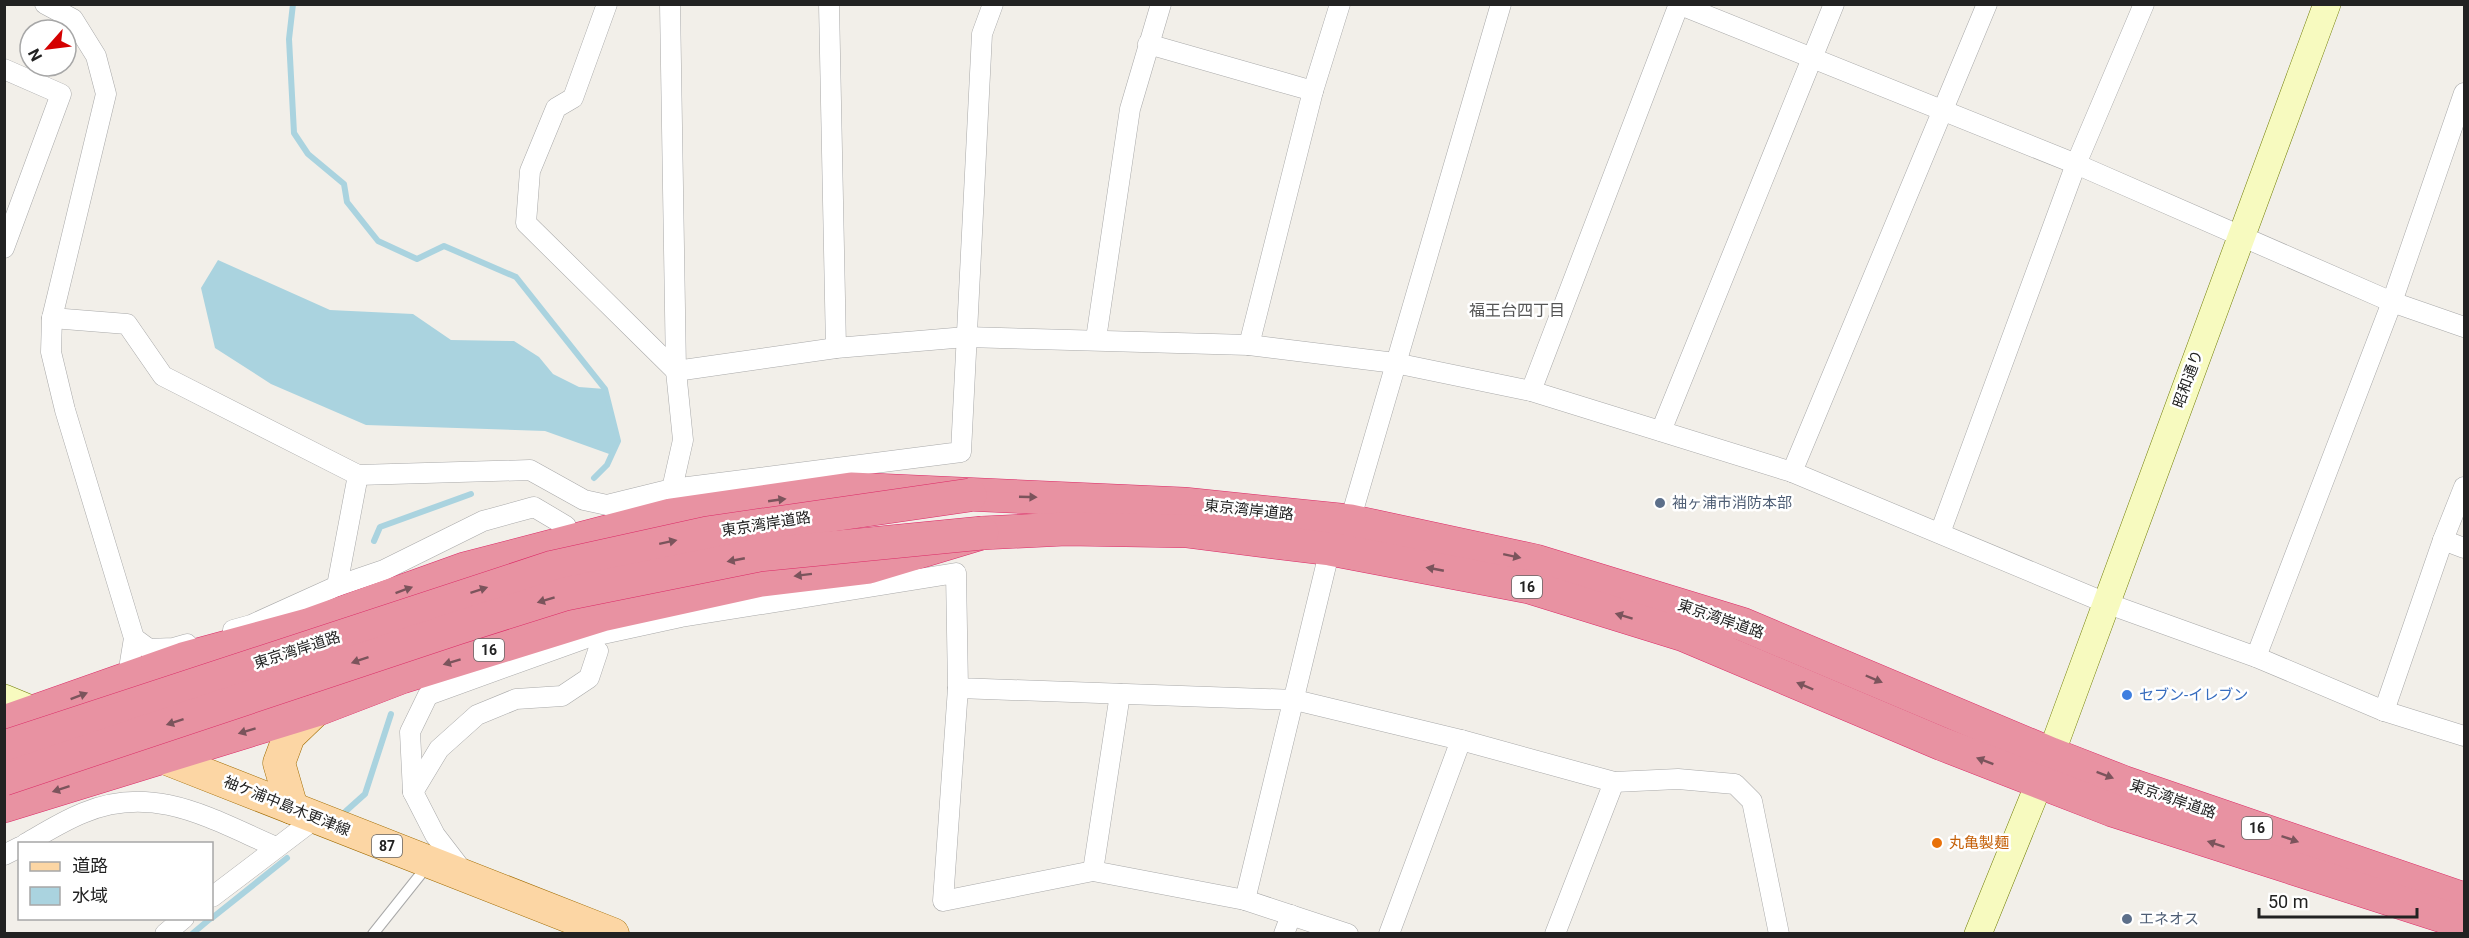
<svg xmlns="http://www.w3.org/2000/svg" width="2469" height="938" viewBox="0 0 2469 938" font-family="Roboto,'Noto Sans JP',sans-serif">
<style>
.water{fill:#aad3df}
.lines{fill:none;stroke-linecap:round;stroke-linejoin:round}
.stream{stroke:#aad3df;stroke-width:6}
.lane-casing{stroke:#a9a9a9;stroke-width:12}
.street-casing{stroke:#a9a9a9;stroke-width:21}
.secondary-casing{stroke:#707d05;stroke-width:28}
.primary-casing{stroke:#a06b00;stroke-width:33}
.highway-casing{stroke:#dc2a67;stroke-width:34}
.lane{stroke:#fff;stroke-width:10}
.street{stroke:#fff;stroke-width:20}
.secondary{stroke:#f7fabf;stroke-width:27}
.primary{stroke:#fcd6a4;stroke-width:32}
.highway{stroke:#e892a2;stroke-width:33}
.highway-bridge-casing{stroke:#dc2a67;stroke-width:34;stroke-linecap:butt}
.highway-bridge{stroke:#e892a2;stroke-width:33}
.oneway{fill:#7b545c}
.service-dot{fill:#5c6f8a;stroke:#fff;stroke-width:2}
.shop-dot{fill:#3f7fe0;stroke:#fff;stroke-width:2}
.food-dot{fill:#e8710a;stroke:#fff;stroke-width:2}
.labels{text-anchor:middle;stroke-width:5;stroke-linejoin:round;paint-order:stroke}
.shield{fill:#fff;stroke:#646464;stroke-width:1.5}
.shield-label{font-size:14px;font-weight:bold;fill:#222}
.street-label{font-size:15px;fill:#222;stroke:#fff}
.service-label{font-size:15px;fill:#4e5e75;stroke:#fff;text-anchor:start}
.shop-label{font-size:15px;fill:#366cbe;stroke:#fff;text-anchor:start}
.food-label{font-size:15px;fill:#c56008;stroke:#fff;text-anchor:start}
.neighbourhood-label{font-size:16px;fill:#555;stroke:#fff}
</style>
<rect width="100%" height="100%" fill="#f2efe9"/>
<path class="water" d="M218 260 330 310 413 314 451 340 514 341 539 357 553 374 579 387 605 389 618 441 612 455 545 431 366 425 271 384 215 348 201 288Z"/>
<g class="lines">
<g class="stream">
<path d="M293 4 289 39 294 133 308 154 344 184 347 202 378 241 417 259 444 246 516 277 605 389 618 441 607 465 594 478"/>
<path d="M374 541 380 527 471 494"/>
<path d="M346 811 365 794 391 714"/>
<path d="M212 918 287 858"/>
<path d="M192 934 211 918"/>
</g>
<g class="lane-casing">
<path id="lane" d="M373 934 428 865"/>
</g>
<g class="street-casing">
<g id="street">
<path d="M45 4 73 19 96 56 106 94 52 318 51 352 65 410 134 638 126 687"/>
<path d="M607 4 573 98 556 108 530 171 526 223 676 371 836 348 966 337 1249 345 1395 363 1531 391 1792 472 2106 603 2256 657 2384 711 2464 736"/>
<path d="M829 4 836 348"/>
<path d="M1678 4 2076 164 2392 302 2464 327"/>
<path d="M1148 44 1313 91"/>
<path d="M4 69 61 94 4 248"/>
<path d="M52 318 127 324 163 376 358 475 530 470 584 500 607 505 672 489 683 440 676 371 670 4"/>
<path d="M1096 339 1130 109 1161 4"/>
<path d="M1249 345 1313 91 1340 4"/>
<path d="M1531 391 1679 4"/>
<path d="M1661 431 1834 4"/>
<path d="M1792 472 1987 4"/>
<path d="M672 489 961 452 982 34 993 4"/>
<path d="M1350 521 1501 4"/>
<path d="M1940 533 2076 164 2144 4"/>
<path d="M2443 540 2464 548"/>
<path d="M337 586 358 475"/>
<path d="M233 630 251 625 337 586 384 570 483 521 534 507 566 526"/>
<path d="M134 638 149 649 173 648 187 644"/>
<path d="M2256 657 2392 302 2464 93"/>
<path d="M958 688 943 901 1093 871 1245 900 1348 934"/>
<path d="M2384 711 2443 540 2464 487"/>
<path d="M413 792 439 749 477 715 516 699 562 696 589 678 598 651"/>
<path d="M25 844C44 833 63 821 83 813 154 783 211 819 276 847"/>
<path d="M4 855 20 847"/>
<path d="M1093 871 1120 694"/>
<path d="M465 874 435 835 413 792 410 732 428 695 589 637 681 617 956 573 958 688 1295 700 1461 740 1614 782 1678 779 1735 784 1752 801 1779 934"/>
<path d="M212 897 316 818"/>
<path d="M1245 900 1330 549"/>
<path d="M165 934 184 918"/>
<path d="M1284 934 1291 915"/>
<path d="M1389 934 1461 740"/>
<path d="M1555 934 1614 782"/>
</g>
</g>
<g class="secondary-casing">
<g id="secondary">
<path d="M4 698 38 712"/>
<path d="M1978 934 2051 754 2327 4"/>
</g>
</g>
<g class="primary-casing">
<g id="primary">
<path d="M149 752 613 934"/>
<path d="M292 808 279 763 289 736 316 710"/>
</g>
</g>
<g class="highway-casing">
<g id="highway">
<path d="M4 722 183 659 308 625 464 569 671 515 851 489 1184 504 1350 521 1536 561 1742 624 2051 754 2123 782 2464 899"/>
<path d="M4 806 316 710 402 677 602 615 761 580 869 567 982 533 1066 529 1186 531 1330 549 1529 587 1684 635 1942 744 2112 810 2464 923"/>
</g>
</g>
<use href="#lane" class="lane"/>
<use href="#street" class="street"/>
<use href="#secondary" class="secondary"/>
<use href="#primary" class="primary"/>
<use href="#highway" class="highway"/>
<g class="highway-bridge-casing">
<g id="highway-bridge">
<path d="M4 747 553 567 707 533 970 495"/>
<path d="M4 779 457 628 565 594 759 555 982 533"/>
</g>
</g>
<use href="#highway-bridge" class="highway-bridge"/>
</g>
<defs><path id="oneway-solid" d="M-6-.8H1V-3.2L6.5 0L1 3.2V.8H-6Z" transform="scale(1.5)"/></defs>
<g class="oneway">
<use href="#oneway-solid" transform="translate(1028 497) rotate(2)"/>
<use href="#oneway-solid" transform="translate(777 500) rotate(-8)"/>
<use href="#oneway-solid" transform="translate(668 542) rotate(-12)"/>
<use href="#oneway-solid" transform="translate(1512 556) rotate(12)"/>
<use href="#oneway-solid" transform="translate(736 560) rotate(169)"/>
<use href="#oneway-solid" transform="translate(1435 569) rotate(-169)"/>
<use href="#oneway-solid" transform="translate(803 575) rotate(173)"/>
<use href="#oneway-solid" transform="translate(404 590) rotate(-20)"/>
<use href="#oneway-solid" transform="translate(479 590) rotate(-18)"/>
<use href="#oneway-solid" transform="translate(546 600) rotate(163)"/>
<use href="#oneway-solid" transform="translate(1624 616) rotate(-163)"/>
<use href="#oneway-solid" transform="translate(360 660) rotate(161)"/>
<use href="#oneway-solid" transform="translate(452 662) rotate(163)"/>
<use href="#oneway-solid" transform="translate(1874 679) rotate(23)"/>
<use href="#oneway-solid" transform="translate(1805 686) rotate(-157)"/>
<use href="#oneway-solid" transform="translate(79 696) rotate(-21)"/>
<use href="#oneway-solid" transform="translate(175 722) rotate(162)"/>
<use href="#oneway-solid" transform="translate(247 731) rotate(163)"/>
<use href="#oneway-solid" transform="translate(1985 761) rotate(-159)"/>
<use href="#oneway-solid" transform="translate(2105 775) rotate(21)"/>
<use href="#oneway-solid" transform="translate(61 789) rotate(162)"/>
<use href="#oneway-solid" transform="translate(2290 839) rotate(19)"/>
<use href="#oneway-solid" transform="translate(2216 844) rotate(-162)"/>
</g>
<g class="service-dot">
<circle cx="1660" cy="503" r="6"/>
<circle cx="2127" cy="919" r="6"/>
</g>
<circle class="shop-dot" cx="2127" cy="695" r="6"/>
<circle class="food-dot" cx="1937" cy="843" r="6"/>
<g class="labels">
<g class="shield">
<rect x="1512" y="576" width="30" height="22" rx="4.5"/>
<rect x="474" y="639" width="30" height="22" rx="4.5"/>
<rect x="2242" y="817" width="30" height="22" rx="4.5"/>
<rect x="372" y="835" width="30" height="22" rx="4.5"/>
</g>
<g class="shield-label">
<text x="1527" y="592">16</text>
<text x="489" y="655">16</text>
<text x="2257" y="833">16</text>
<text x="387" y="851">87</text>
</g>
<g class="street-label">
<text transform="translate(2188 379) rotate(-70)" y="5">昭和通り</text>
<text transform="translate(1249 510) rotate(6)" y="5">東京湾岸道路</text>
<text transform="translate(766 524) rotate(-9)" y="5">東京湾岸道路</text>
<text transform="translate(1721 619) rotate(19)" y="5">東京湾岸道路</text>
<text transform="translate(297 650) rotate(-18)" y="5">東京湾岸道路</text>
<text transform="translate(2173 799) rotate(19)" y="5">東京湾岸道路</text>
<text transform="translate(287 806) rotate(22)" y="5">袖ケ浦中島木更津線</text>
</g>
<g class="service-label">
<text x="1672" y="508">袖ヶ浦市消防本部</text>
<text x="2139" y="924">エネオス</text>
</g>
<g class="shop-label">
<text x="2139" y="700">セブン-イレブン</text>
</g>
<g class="food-label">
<text x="1949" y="848">丸亀製麺</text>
</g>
<g class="neighbourhood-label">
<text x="1517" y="316">福王台四丁目</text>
</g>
</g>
<rect width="2469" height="938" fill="none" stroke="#222222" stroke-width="12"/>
<rect x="18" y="842" width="195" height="78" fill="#ffffff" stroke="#a7a7a7" stroke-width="1.5"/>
<rect x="30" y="862" width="30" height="9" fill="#fcd6a4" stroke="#a7a7a7" stroke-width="1.5"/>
<text x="72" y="872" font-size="18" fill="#222222">道路</text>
<rect x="30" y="887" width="30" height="18" fill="#aad3df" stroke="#a7a7a7" stroke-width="1.5"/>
<text x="72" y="902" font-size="18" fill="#222222">水域</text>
<g transform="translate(48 48) rotate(242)"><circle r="28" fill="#ffffff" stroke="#a7a7a7" stroke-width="1.5"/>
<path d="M0-4.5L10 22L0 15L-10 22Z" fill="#d40000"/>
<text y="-9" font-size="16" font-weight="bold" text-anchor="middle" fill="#222222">N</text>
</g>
<path d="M2259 908v9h158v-9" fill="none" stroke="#222222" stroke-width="3"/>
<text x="2268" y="908" font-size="18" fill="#222222" stroke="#ffffff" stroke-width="4.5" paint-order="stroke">50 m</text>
</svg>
